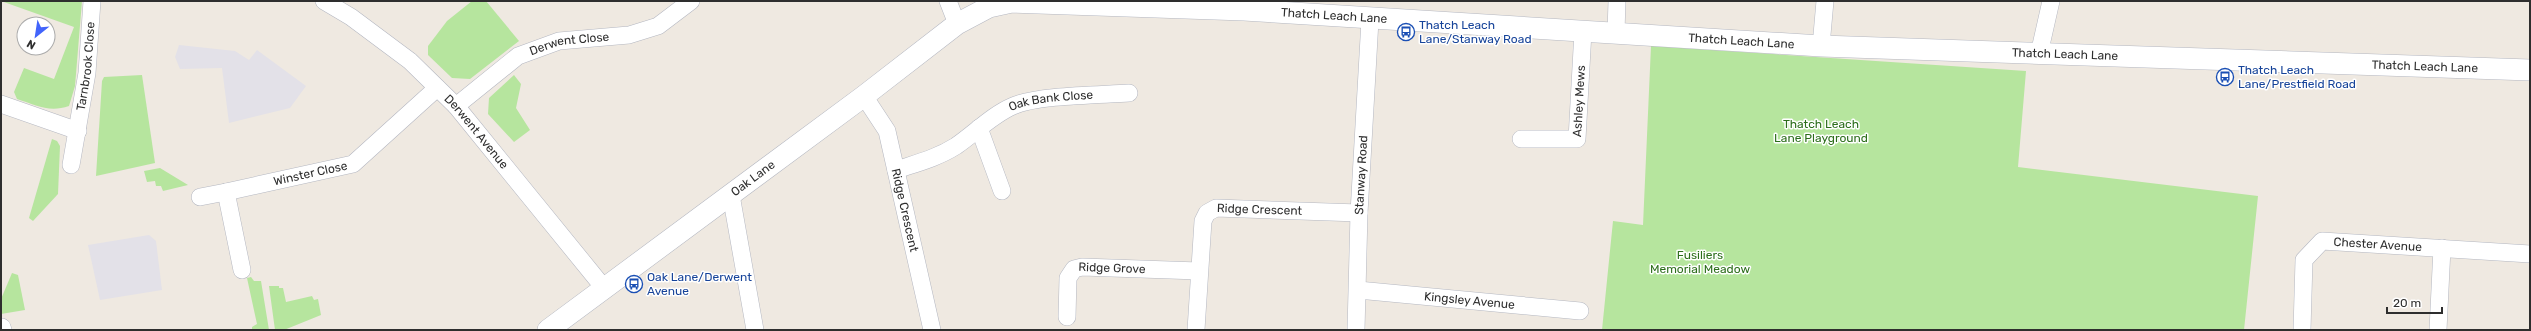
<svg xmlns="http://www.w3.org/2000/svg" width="2531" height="331" viewBox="0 0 2531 331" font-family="Rubik,sans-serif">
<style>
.industrial{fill:#e3e1e8}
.green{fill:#b6e59e}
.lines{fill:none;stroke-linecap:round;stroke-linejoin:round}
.minor-casing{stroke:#b4b7c1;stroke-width:18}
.tertiary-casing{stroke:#b4b7c1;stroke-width:22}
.minor{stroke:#fff;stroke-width:17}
.tertiary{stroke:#fff;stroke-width:21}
.labels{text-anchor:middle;stroke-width:3;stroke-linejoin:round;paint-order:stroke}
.street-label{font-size:12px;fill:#2e2e2e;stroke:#fff}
.transit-label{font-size:12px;fill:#164399;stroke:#fff;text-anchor:start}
.park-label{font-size:12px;fill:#2c6e1b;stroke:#fff}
</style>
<rect width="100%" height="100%" fill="#efe9e1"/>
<g class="industrial">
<path d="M179 45 235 51 249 60 257 50 306 86 290 108 229 123 222 68 180 69 175 57Z"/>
<path d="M149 235 156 241 162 290 100 300 88 245Z"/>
</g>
<g class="green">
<path d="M82 1 75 86 69 106C49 113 36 105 17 99L14 92 24 68 54 79 74 27 1 1Z"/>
<path d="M472 1H486L519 41 470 79 452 78 428 55V46L447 21Z"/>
<path d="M1651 46 2026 71 2018 167 2258 196 2244 330H1602L1613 221 1643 225Z"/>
<path d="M142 75 155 163 96 176 102 81 104 77Z"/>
<path d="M514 75 521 84 516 108 530 130 514 142 488 114 489 98Z"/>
<path d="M52 139 57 141 60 146 58 194 33 221 29 218Z"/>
<path d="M160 168 188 185 163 191 161 186H156L155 181 147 182 144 171Z"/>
<path d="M12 273 18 275 25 310 1 314V299Z"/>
<path d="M251 277 254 281H261L269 330H252V327L257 324 247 278Z"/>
<path d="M269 286H279V288H283L286 302 312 296 314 300 318 299 321 315 284 330H275Z"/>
</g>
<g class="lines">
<g class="minor-casing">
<g id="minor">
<path id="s1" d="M324 1 351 17 410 61 456 106 604 288"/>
<path d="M948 1 957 24"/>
<path d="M1616 32 1617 1"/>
<path d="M1821 46 1825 1"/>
<path d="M2039 54 2051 1"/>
<path id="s2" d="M864 96 887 131 932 330"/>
<path d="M1 104 78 131"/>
<path id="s3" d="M456 106 518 56 559 41 629 35 658 26 691 1"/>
<path d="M979 128 1002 191"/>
<path id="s4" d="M1521 139H1577L1583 31"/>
<path id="s5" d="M71 165 87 73 92 1"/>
<path id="s6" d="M896 170C917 163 937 158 956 146 975 133 992 115 1013 106 1037 95 1101 95 1129 93"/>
<path d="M731 195 755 330"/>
<path d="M200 197 226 192"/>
<path id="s7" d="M242 270 226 192 353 164 437 88"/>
<path id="s8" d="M1358 290 1580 311"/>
<path id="s9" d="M1067 317 1068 278 1074 269 1082 267 1199 271"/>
<path d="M2 327 3 330"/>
<path id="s10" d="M1196 330 1203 221 1207 213 1216 208 1359 213"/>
<path id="s11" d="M1356 330 1359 213 1370 20"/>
<path id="s12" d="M2302 330 2304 260 2322 241 2530 254"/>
<path d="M2438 330 2442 248"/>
</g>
</g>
<g class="tertiary-casing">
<g id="tertiary">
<path id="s13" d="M548 330 864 96 957 24 989 7 1012 2 1244 10 1821 46 2530 70"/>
</g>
</g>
<use href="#minor" class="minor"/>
<use href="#tertiary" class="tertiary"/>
</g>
<defs>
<g id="bus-ring" transform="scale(0.9)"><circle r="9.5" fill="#fff" stroke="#1a4fb4" stroke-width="1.5"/><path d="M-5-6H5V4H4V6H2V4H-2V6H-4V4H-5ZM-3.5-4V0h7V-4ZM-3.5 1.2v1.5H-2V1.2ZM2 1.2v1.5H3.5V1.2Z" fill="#1a4fb4"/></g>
</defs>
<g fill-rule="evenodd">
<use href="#bus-ring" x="1406" y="32"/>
<use href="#bus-ring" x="2225" y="77"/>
<use href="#bus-ring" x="634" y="284"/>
</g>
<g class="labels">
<g class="street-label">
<text dy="4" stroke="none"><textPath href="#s13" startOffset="893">Thatch Leach Lane</textPath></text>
<text dy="4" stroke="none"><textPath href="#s13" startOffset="1301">Thatch Leach Lane</textPath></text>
<text dy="4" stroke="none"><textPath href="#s3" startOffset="133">Derwent Close</textPath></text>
<text dy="4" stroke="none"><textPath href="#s13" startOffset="1625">Thatch Leach Lane</textPath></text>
<text dy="4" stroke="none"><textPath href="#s5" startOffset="100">Tarnbrook Close</textPath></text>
<text dy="4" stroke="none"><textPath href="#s13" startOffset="1985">Thatch Leach Lane</textPath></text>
<text dy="4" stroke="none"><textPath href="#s4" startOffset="94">Ashley Mews</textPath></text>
<text dy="4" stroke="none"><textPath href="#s6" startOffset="173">Oak Bank Close</textPath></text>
<text dy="4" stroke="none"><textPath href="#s1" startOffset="202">Derwent Avenue</textPath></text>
<text dy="4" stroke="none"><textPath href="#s7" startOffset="166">Winster Close</textPath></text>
<text dy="4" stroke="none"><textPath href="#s11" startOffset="155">Stanway Road</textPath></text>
<text dy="4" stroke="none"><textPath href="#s13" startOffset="255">Oak Lane</textPath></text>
<text dy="4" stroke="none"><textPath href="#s2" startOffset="123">Ridge Crescent</textPath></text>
<text dy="4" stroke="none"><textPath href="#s10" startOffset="172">Ridge Crescent</textPath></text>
<text dy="4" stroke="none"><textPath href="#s12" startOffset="152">Chester Avenue</textPath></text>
<text dy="4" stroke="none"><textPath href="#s9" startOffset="88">Ridge Grove</textPath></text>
<text dy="4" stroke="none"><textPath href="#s8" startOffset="112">Kingsley Avenue</textPath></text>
</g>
<g class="transit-label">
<text x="1419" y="29">Thatch Leach<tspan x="1419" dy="14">Lane/Stanway Road</tspan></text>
<text x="2238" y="74">Thatch Leach<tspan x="2238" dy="14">Lane/Prestfield Road</tspan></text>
<text x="647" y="281">Oak Lane/Derwent<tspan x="647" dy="14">Avenue</tspan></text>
</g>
<g class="park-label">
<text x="1821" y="128">Thatch Leach<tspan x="1821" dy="14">Lane Playground</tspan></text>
<text x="1700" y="259">Fusiliers<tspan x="1700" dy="14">Memorial Meadow</tspan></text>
</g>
</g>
<rect width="2531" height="331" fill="none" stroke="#2e2e2e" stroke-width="4"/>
<g transform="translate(36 36) rotate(210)"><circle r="19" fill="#ffffff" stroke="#ababab"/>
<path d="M0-3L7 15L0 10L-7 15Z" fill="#4264fb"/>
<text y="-6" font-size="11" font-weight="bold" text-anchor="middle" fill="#2e2e2e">N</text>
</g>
<path d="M2387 307v6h55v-6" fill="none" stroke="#2e2e2e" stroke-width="2"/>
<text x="2393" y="307" font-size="12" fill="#2e2e2e" stroke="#ffffff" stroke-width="3" paint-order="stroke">20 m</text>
</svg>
